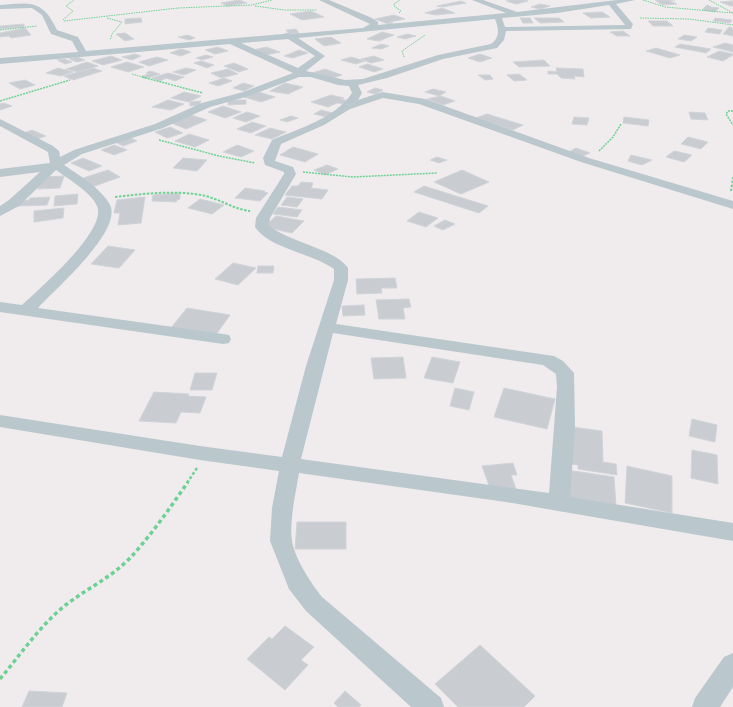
<svg xmlns="http://www.w3.org/2000/svg" width="733" height="707" viewBox="0 0 733 707" font-family="'DejaVu Sans',sans-serif">
<style>
.building{fill:#c9cdd2;stroke:#d0d4d9}
.lines{fill:none;stroke-linecap:round;stroke-linejoin:round}
.path-far4{stroke:#6cd293;stroke-width:1;stroke-dasharray:1.5 1;stroke-linecap:butt}
.path-far3{stroke:#6cd293;stroke-width:1.5;stroke-dasharray:2 1;stroke-linecap:butt}
.path-far2{stroke:#6cd293;stroke-width:2;stroke-dasharray:2.5 1.5;stroke-linecap:butt}
.path-far1{stroke:#6cd293;stroke-width:2.5;stroke-dasharray:3 2;stroke-linecap:butt}
.path{stroke:#6cd293;stroke-width:3.5;stroke-dasharray:4 3;stroke-linecap:butt}
.minor{fill:#bac7cd;fill-rule:evenodd}
</style>
<rect width="100%" height="100%" fill="#f0eced"/>
<g class="building">
<path d="M239 0 247 3 227 6 221 3Z"/>
<path d="M511 0H525L528 1 516 4 506 1Z"/>
<path d="M655 0H675H668L677 4 662 5Z"/>
<path d="M461 1 466 3 442 7 437 6Z"/>
<path d="M733 1V6H731L720 2Z"/>
<path d="M540 4 550 6 540 9 531 7Z"/>
<path d="M707 5 711 7 719 8 715 12 702 10Z"/>
<path d="M442 8 455 13 436 15 425 13Z"/>
<path d="M311 11 324 17 302 20 290 14Z"/>
<path d="M602 12 610 17 591 18 583 13Z"/>
<path d="M394 15 405 19 389 22 393 23 388 24 375 19Z"/>
<path d="M141 18 142 22 125 24V19Z"/>
<path d="M520 18H530L533 23H523Z"/>
<path d="M534 18H559L564 22 540 23Z"/>
<path d="M715 18 732 20 730 23 713 21Z"/>
<path d="M648 21H667L673 26H653Z"/>
<path d="M24 24V27L0 29V26Z"/>
<path d="M729 27 733 28V36L723 34Z"/>
<path d="M25 28 31 35 11 38 9 36 0 37V33Z"/>
<path d="M708 28 722 30 720 34 705 32Z"/>
<path d="M296 29 299 33 289 34 286 30Z"/>
<path d="M623 31 630 36H617L610 32Z"/>
<path d="M382 32 394 35 379 41 367 39Z"/>
<path d="M125 33 134 39 125 41 116 34Z"/>
<path d="M407 34 416 36 405 39 397 37Z"/>
<path d="M188 35 195 38 189 40 178 37Z"/>
<path d="M684 35 697 37 691 41 678 39Z"/>
<path d="M331 37 341 43 324 46 315 39Z"/>
<path d="M725 43 733 45V52L713 47Z"/>
<path d="M381 44 389 46 381 49 372 48Z"/>
<path d="M680 44 711 49 706 53 675 47Z"/>
<path d="M218 47 228 51 215 54 205 50Z"/>
<path d="M266 47 280 52 266 55 253 50Z"/>
<path d="M656 48 680 55 670 58 646 51Z"/>
<path d="M181 49 191 52 181 56 170 53Z"/>
<path d="M299 50 308 53 293 58 284 56Z"/>
<path d="M719 51 733 54V55L723 61 707 57Z"/>
<path d="M135 54 141 56 132 60 122 57Z"/>
<path d="M480 54 492 58 480 62 468 58Z"/>
<path d="M206 55 213 57 202 60 196 58Z"/>
<path d="M111 56 122 60 103 65 92 61Z"/>
<path d="M374 56 384 60 371 63 361 59Z"/>
<path d="M77 57 85 60 77 62 69 59Z"/>
<path d="M157 57 168 60 149 66 139 62Z"/>
<path d="M351 57 365 61 356 64 341 60Z"/>
<path d="M64 59 72 62 65 64 57 60Z"/>
<path d="M544 60 550 66 519 67 513 62Z"/>
<path d="M201 61 214 65 207 68 194 63Z"/>
<path d="M87 62 98 66 78 72 66 69Z"/>
<path d="M127 62 144 67 128 72 111 67Z"/>
<path d="M234 63 248 69 239 72 224 66Z"/>
<path d="M367 64 383 69 374 72 359 67Z"/>
<path d="M58 68 73 72 61 76 46 73Z"/>
<path d="M93 68 102 71 73 80 64 76Z"/>
<path d="M186 68 196 70 184 75 173 72Z"/>
<path d="M556 68 583 69 584 77 574 76 575 79 561 78 557 74H548V71L557 72Z"/>
<path d="M228 69 238 74 221 78 211 73Z"/>
<path d="M325 69 342 75 330 79 312 73Z"/>
<path d="M150 71 160 74 148 78 142 76 149 74 146 73Z"/>
<path d="M168 73 184 77 175 81 166 78 160 81 152 78Z"/>
<path d="M519 74 527 80 514 81 507 75Z"/>
<path d="M478 75H490L493 79 485 80Z"/>
<path d="M224 78 232 81 218 86 209 83Z"/>
<path d="M25 80 35 85 20 89 9 83Z"/>
<path d="M243 83 254 86 244 91 233 88Z"/>
<path d="M285 83 303 87 288 94 270 91Z"/>
<path d="M375 88 383 90 375 94 367 92Z"/>
<path d="M433 89 446 92 439 96 425 92Z"/>
<path d="M184 92 201 96 189 102 171 98Z"/>
<path d="M259 92 275 97 261 102 244 97Z"/>
<path d="M331 95 344 98 341 99 348 101 343 104 337 103 328 107 311 102Z"/>
<path d="M441 96 455 101 443 105 427 99Z"/>
<path d="M168 100 184 104 171 110 152 107Z"/>
<path d="M228 100H246V104L228 105Z"/>
<path d="M201 101 200 105 190 106V102Z"/>
<path d="M4 103 12 106 0 110V104Z"/>
<path d="M223 106 241 112 225 118 208 112Z"/>
<path d="M321 110 333 113 326 117 314 114Z"/>
<path d="M247 112 260 116 246 122 233 118Z"/>
<path d="M689 112 705 113 708 120 691 119Z"/>
<path d="M487 114 523 125 513 130 476 118Z"/>
<path d="M191 115 207 120 186 129 169 122Z"/>
<path d="M291 116 298 118 287 122 280 120Z"/>
<path d="M574 117 589 118 587 125 572 124Z"/>
<path d="M624 117 649 120 648 126 623 123Z"/>
<path d="M252 122 266 126 251 133 237 129Z"/>
<path d="M170 127 183 133 167 138 155 132Z"/>
<path d="M270 128 286 132 272 139 255 135Z"/>
<path d="M32 130 46 136 37 139 24 133Z"/>
<path d="M189 134 209 140 195 147 175 141Z"/>
<path d="M129 137 137 141 123 146 115 142Z"/>
<path d="M688 137 708 142 701 149 681 144Z"/>
<path d="M114 145 127 150 114 155 101 150Z"/>
<path d="M237 145 254 151 241 157 223 152Z"/>
<path d="M293 147 318 154 305 162 280 155Z"/>
<path d="M576 148 590 153 583 156 569 152Z"/>
<path d="M674 151 692 155 684 162 666 157Z"/>
<path d="M631 155 652 160 642 165 628 161Z"/>
<path d="M437 157 447 160 439 163 430 160Z"/>
<path d="M83 158 102 166 89 171 71 163Z"/>
<path d="M183 158 207 160 197 171 173 168Z"/>
<path d="M327 165 338 169 325 175 314 170Z"/>
<path d="M108 170 120 177 92 187 80 179Z"/>
<path d="M462 170 489 182 461 194 434 182Z"/>
<path d="M64 176 60 188 38 189 43 177Z"/>
<path d="M301 182 313 183 311 188 328 190 322 199 285 195 292 186H298Z"/>
<path d="M424 186 488 206 479 213 414 192Z"/>
<path d="M245 188 265 191 264 192 268 193 260 201 235 198Z"/>
<path d="M180 193V199L177 200 176 202 152 201 153 195Z"/>
<path d="M78 194 77 204 54 206 55 196Z"/>
<path d="M50 197 47 205 18 206 21 201 29 200 30 198Z"/>
<path d="M145 197 141 223 118 225 120 213H114L117 200Z"/>
<path d="M287 197 303 199 297 207 281 205Z"/>
<path d="M200 199 224 205 212 214 188 208Z"/>
<path d="M278 207 302 210 297 217 273 214Z"/>
<path d="M64 208 63 218 34 222V211Z"/>
<path d="M419 212 438 218 426 227 407 221Z"/>
<path d="M276 216 304 221 292 233 264 227Z"/>
<path d="M445 220 455 224 443 230 434 226Z"/>
<path d="M108 246 135 250 119 268 91 264Z"/>
<path d="M233 263 256 268 238 285 215 279Z"/>
<path d="M258 266H274L273 273H257Z"/>
<path d="M395 278 397 288H381L382 293 357 294 356 279Z"/>
<path d="M409 299 411 307 403 308 405 319H379L376 300Z"/>
<path d="M364 305 365 315 343 316 342 306Z"/>
<path d="M187 308 230 315 215 336 171 328Z"/>
<path d="M403 357 406 378 374 379 371 358Z"/>
<path d="M432 357 460 362 453 383 424 378Z"/>
<path d="M195 373H217L212 390H190Z"/>
<path d="M455 388 474 392 469 410 450 406Z"/>
<path d="M504 388 555 399 547 429 494 417Z"/>
<path d="M154 392 189 394 188 396 206 397 200 413 181 412 176 423 139 421Z"/>
<path d="M692 419 717 425 715 442 689 436Z"/>
<path d="M572 427 602 431 603 462 616 464 617 475 578 469V465L571 464Z"/>
<path d="M692 450 717 455 718 484 691 478Z"/>
<path d="M513 463 517 475H511L516 489 491 491 482 466Z"/>
<path d="M627 466 672 476V513L625 503Z"/>
<path d="M567 470 614 477 616 506 567 499Z"/>
<path d="M297 522H346V549H295Z"/>
<path d="M285 626 314 647 301 660 308 665 285 690 247 659 269 637 272 639Z"/>
<path d="M480 645 535 696 524 707H458L435 684Z"/>
<path d="M29 691 67 693 62 707H22Z"/>
<path d="M345 691 361 705 359 707H338L334 703Z"/>
</g>
<g class="lines">
<g class="path-far4">
<path d="M643 0 665 7 733 13"/>
<path d="M709 0 733 13"/>
<path d="M255 6 284 10H317"/>
<path d="M399 13 401 11 394 6V4L400 0"/>
<path d="M107 18 122 22 112 34 110 40"/>
<path d="M640 18 689 19 733 25"/>
<path d="M63 20 73 11 66 6 74 0"/>
<path d="M64 21 178 8 252 5 272 0"/>
<path d="M0 30 37 26"/>
<path d="M404 57 402 51 425 35"/>
<path d="M132 74 146 78"/>
</g>
<g class="path-far3">
<path d="M142 77 203 93"/>
<path d="M0 101 70 80"/>
<path d="M733 111H728L726 114 733 125"/>
<path d="M159 140 219 156 255 163"/>
<path d="M599 151 613 137 621 124"/>
<path d="M303 172 353 177 437 173"/>
<path d="M733 179V176"/>
</g>
<g class="path-far2">
<path d="M731 191 733 178"/>
<path d="M115 197C143 194 172 190 201 195 218 198 233 209 250 211"/>
</g>
<path class="path-far1" d="M187 483 197 468"/>
<path class="path" d="M0 679C21 654 41 624 67 604 88 588 112 577 131 557 152 534 170 508 188 482"/>
<g class="minor">
<path d="M319 0H329L372 18 378 22V25L506 13 472 0H483L517 12 617 0H635L616 4 633 24 631 29 506 31 504 40 497 48 443 59 387 78 358 85 362 93 358 100 382 92 425 99 589 158 733 201V209L581 162 419 104 383 98 350 109 324 125 281 144 275 161 293 167 296 174 270 218 269 226C290 242 335 249 348 268V280L336 324 554 356 563 361 574 373 575 427 570 497 733 523V541L506 502 299 473C296 492 289 522 292 541 295 559 311 583 322 597L441 698 444 707H411L306 611 289 589 270 541 272 508 279 471 200 460 0 427V415L200 446 282 457 306 366 334 280V269C312 253 270 249 255 227L256 218 284 174V172L265 165 263 158 272 140C300 128 334 119 352 93L349 86 338 85 311 77H299L249 96 210 107 163 128 82 154 64 165C80 176 101 188 110 205 123 231 54 290 38 308L223 334 229 335 231 339 229 343 223 344 0 312V302L22 305C39 289 108 230 97 206 92 193 67 178 56 170L19 206 0 216V206L9 200 40 172 0 177V169L50 163 48 152 0 126V119L53 146 59 151 60 157 74 150 155 124 202 103 243 92 293 73 230 44 0 64V58L78 52 72 41 51 34 42 15 32 8 0 9V5C31 2 43 0 57 30L78 37 86 51 283 34 287 33 291 34 363 28 370 24ZM609 5 625 25 505 27 502 18 557 13ZM495 19C499 28 500 38 491 44L438 55 363 79 345 80 306 71 325 56 298 38ZM288 39 315 56 298 68 241 43ZM333 333 543 365 556 374 557 387 549 493 301 459Z"/>
<path d="M733 653V687L720 707H692L695 698 724 657Z"/>
</g>
</g>
</svg>
